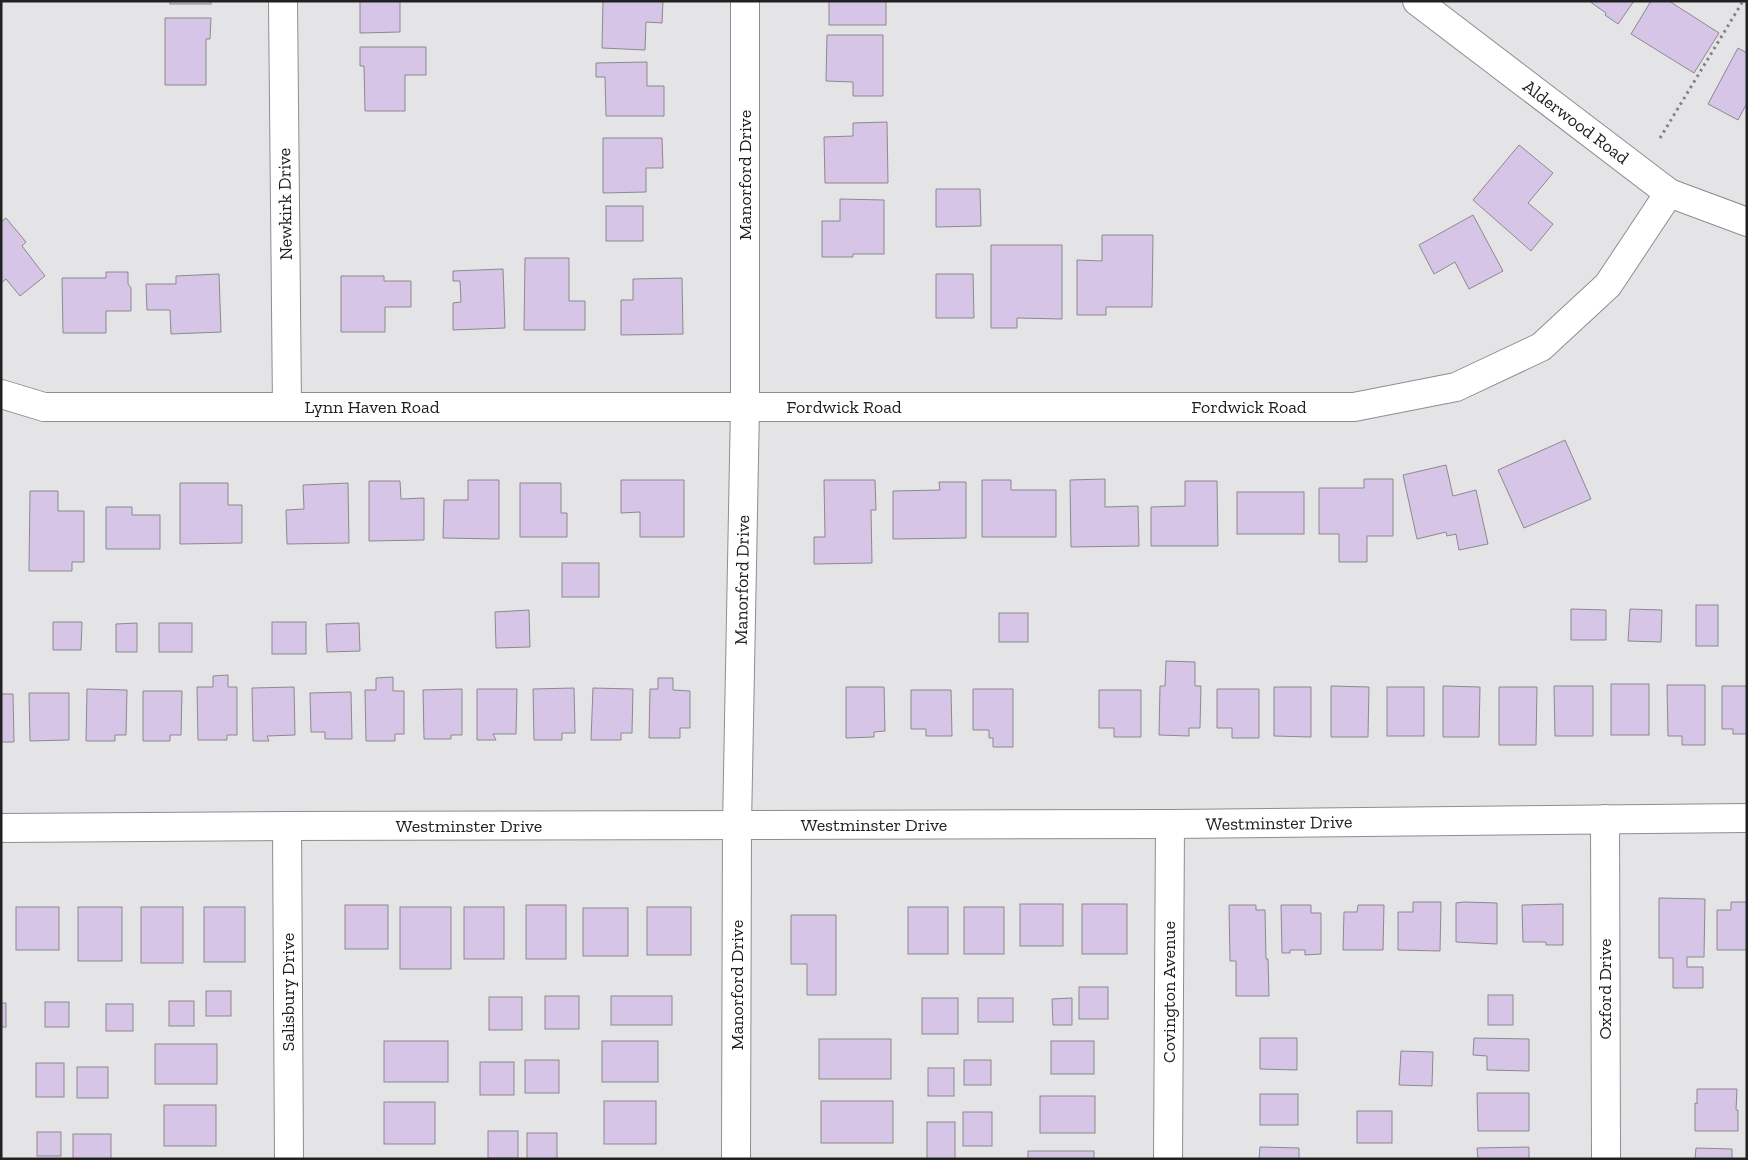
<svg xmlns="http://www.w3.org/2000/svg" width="1748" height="1160" viewBox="0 0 1748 1160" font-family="'Zilla Slab',serif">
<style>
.building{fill:#d6c5e7;stroke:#8b8a8c}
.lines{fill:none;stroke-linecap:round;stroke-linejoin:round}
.street-casing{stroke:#8e8e90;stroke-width:30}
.path{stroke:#818182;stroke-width:3;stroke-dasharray:2.5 4;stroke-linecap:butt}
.street{stroke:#fff;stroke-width:28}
.labels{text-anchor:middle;stroke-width:4;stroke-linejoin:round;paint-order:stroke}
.street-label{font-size:18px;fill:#212122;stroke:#fff}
</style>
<rect width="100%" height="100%" fill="#e4e4e6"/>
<g class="building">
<rect x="170" y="1" width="41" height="3"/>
<path d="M360 1H400V32L360 33Z"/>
<path d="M603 1H663L662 23 646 22 645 50 602 48Z"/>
<rect x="829" y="1" width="57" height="24"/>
<path d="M1589 1H1634L1618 24 1605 15 1606 13Z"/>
<path d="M1651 1H1669L1719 33 1694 73 1631 34Z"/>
<path d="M165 18H211L210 39H206V85H165Z"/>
<path d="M827 35H883V96H853V82L826 81Z"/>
<path d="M360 47H426V75H405V111H365L364 66H360Z"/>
<path d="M1738 48 1747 53V103L1738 120 1708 104Z"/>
<path d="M647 62V86H664V116H606L605 77H596V63Z"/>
<path d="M887 122 888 183H825L824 137 853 136V123Z"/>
<path d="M603 138H662L663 168H646V192L603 193Z"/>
<path d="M1519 145 1553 173 1528 203 1553 224 1531 251 1473 200Z"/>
<path d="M936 189H980L981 226 936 227Z"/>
<path d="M840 199 884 200V254H853V257H822V221H840Z"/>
<rect x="606" y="206" width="37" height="35"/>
<path d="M1473 215 1503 271 1469 289 1455 262 1434 274 1419 245Z"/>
<path d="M6 218 26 242 22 246 45 276 20 296 6 279 1 283V222Z"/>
<path d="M1102 235H1153L1152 307H1106V315H1077V260L1102 261Z"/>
<path d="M991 245H1062V319L1017 318V328H991Z"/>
<path d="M525 258H569V301H585V330H524Z"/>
<path d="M503 269 505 328 453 330V303L461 302 460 281H453V271Z"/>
<path d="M106 272H128V284L131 288V311H106V333H63L62 278H106Z"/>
<path d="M219 274 221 332 171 334 170 310H147L146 284H176V276Z"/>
<path d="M936 274H973L974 318H936Z"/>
<path d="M341 276H384V281H411V307H385V332H341Z"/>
<path d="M682 278 683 334 621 335V300H633V279Z"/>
<path d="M1565 440 1591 499 1524 528 1498 470Z"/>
<path d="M1446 465 1453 496 1476 490 1488 544 1459 550 1456 534 1447 536 1446 532 1417 539 1403 475Z"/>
<path d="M1105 479V507L1138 506 1139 546 1071 547 1070 480Z"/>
<path d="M1364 479H1393V536H1367V562H1339V534H1319V488H1364Z"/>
<path d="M468 480H499V539L443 538 444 500H468Z"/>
<path d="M621 480H684V537H640V512L621 513Z"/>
<path d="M824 480H875L876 510H871L872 563 814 564V537H825Z"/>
<path d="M982 480H1011V490H1056V537H982Z"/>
<path d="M369 481H400L401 499 424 498V540L369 541Z"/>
<path d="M1185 481H1217L1218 546H1151V507L1185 506Z"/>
<path d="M939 482H966V538L893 539V491L940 490Z"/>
<path d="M180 483H228V505H242V543L180 544Z"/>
<path d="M348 483 349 543 287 544 286 510 304 509 303 485Z"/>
<path d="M520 483H561V513H567V537H520Z"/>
<path d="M30 491H58V511H84V562H72V571H29Z"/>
<rect x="1237" y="492" width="67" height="42"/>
<path d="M106 507H132V515H160V549H106Z"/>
<rect x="562" y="563" width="37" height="34"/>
<rect x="1696" y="605" width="22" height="41"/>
<path d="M1571 609 1606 610V640H1571Z"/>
<path d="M1630 609 1662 610 1661 642 1628 641Z"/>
<path d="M529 610 530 647 496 648 495 612Z"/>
<rect x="999" y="613" width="29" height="29"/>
<path d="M53 622H82L81 650H53Z"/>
<rect x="272" y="622" width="34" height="32"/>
<path d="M137 623V652H116V624Z"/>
<rect x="159" y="623" width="33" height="29"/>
<path d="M359 623 360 651 327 652 326 624Z"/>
<path d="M1166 661 1195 662V686H1201L1200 728H1189V736L1159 735 1160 686H1165Z"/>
<path d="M228 675V687H237V735H227V740H198L197 687H213V676Z"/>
<path d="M393 677V691H404V734H395V741H366L365 690H376V678Z"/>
<path d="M658 678H673V690L690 691V728H680V738H649L650 689H658Z"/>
<rect x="1611" y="684" width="38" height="51"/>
<path d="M1667 685H1705V745H1682V736H1668Z"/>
<path d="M1331 686 1369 687 1368 737H1331Z"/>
<path d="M1443 686 1480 687 1479 737H1443Z"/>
<path d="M1554 686H1593V736H1555Z"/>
<path d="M1722 686H1747V734H1733V729H1722Z"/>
<path d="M294 687 295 735 267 736 269 741H253L252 688Z"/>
<path d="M846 687H884L885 731 874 732V737L846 738Z"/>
<path d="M1274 687H1311V737L1274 736Z"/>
<rect x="1387" y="687" width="37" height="49"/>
<path d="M1499 687H1537L1536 745H1499Z"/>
<path d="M574 688 575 733H562V740H534L533 689Z"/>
<path d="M593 688 633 689 632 733H621V740H591Z"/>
<path d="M87 689 127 690 126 735H115V741H86Z"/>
<path d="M462 689V735H451V739H424L423 690Z"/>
<path d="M477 689H517L516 734H493L496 740H477Z"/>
<path d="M973 689H1013V747H993V738H989V730H973Z"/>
<path d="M1217 689H1259V738H1232V728H1217Z"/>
<path d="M911 690H951L952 736H926V729H911Z"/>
<path d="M1099 690H1141V737H1114V728H1099Z"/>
<path d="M143 691H182L181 735H170V741H143Z"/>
<path d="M351 692 352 739H325V732H311L310 693Z"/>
<path d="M29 693H69V740L30 741Z"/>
<path d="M1 694H13L14 742H1Z"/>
<path d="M1659 898 1705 899 1704 957H1687V967H1703V988H1673V958H1659Z"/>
<path d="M1413 902H1441L1440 951 1398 950V912H1413Z"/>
<path d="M1464 902 1497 903V944L1456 942V903Z"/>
<path d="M1731 902H1747V950H1717V910H1731Z"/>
<rect x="1020" y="904" width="43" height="42"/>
<rect x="1082" y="904" width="45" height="50"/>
<path d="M1563 904V945H1546V942H1523L1522 905Z"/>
<rect x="345" y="905" width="43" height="44"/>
<rect x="526" y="905" width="40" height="54"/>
<path d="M1229 905H1256V910H1265L1266 959H1268L1269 996H1236V961H1230Z"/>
<path d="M1281 905H1311V913H1321V954L1305 955V950H1290V953H1282Z"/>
<path d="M1358 905H1384L1383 950H1343L1344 912H1357Z"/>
<rect x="16" y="907" width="43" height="43"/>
<rect x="78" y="907" width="44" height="54"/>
<rect x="141" y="907" width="42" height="56"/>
<rect x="204" y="907" width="41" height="55"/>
<rect x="400" y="907" width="51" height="62"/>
<rect x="464" y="907" width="40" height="52"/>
<rect x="647" y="907" width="44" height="48"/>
<rect x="908" y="907" width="40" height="47"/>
<rect x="964" y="907" width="40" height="47"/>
<rect x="583" y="908" width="45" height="48"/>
<path d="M791 915H836V995H807V964H791Z"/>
<rect x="1079" y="987" width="29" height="32"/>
<rect x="206" y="991" width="25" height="25"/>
<rect x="1488" y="995" width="25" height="30"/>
<rect x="545" y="996" width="34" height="33"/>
<rect x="611" y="996" width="61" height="29"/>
<rect x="489" y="997" width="33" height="33"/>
<rect x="922" y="998" width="36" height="36"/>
<rect x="978" y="998" width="35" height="24"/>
<path d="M1072 998V1025H1053L1052 999Z"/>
<rect x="169" y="1001" width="25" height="25"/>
<rect x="45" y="1002" width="24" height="25"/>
<rect x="1" y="1003" width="5" height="24"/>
<rect x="106" y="1004" width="27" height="27"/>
<path d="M1260 1038H1297V1070L1260 1069Z"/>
<path d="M1474 1038 1529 1039V1071L1487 1070V1056L1473 1055Z"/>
<rect x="819" y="1039" width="72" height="40"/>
<rect x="384" y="1041" width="64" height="41"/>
<rect x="602" y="1041" width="56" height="41"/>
<rect x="1051" y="1041" width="43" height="33"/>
<rect x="155" y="1044" width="62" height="40"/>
<path d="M1401 1051 1433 1052 1432 1086 1399 1085Z"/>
<rect x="525" y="1060" width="34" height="33"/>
<rect x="964" y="1060" width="27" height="25"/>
<rect x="480" y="1062" width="34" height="33"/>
<rect x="36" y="1063" width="28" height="34"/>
<rect x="77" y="1067" width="31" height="31"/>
<rect x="928" y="1068" width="26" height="28"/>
<path d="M1697 1089H1737L1736 1110H1738V1131H1695V1103L1697 1104Z"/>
<path d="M1477 1093H1529V1131H1478Z"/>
<rect x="1260" y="1094" width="38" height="31"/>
<rect x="1040" y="1096" width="55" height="37"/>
<rect x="604" y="1101" width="52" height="43"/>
<rect x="821" y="1101" width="72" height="42"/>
<rect x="384" y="1102" width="51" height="42"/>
<rect x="164" y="1105" width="52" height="41"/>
<rect x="1357" y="1111" width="35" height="32"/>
<rect x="963" y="1112" width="29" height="34"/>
<rect x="927" y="1122" width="28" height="37"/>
<rect x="488" y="1131" width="30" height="27"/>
<rect x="37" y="1132" width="24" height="24"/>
<rect x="527" y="1133" width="30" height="26"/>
<rect x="73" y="1134" width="38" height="25"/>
<path d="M1260 1147 1299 1148V1159H1259Z"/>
<path d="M1529 1147V1159H1478L1477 1148Z"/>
<path d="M1696 1148 1732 1149V1159H1695Z"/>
<rect x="1028" y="1151" width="66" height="8"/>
</g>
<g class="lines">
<g class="street-casing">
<g id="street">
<path d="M283 1 287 407"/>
<path d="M1417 1 1669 193 1747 222"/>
<path d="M1 394 44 407H1354L1456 387 1541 347 1608 285 1669 193"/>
<path d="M1605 819 1606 1159"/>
<path d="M287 826 289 1159"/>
<path d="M1 828 287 826 1170 824 1747 818"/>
<path d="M736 1159 737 826 745 407V1"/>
<path d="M1168 1159 1170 824"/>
</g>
</g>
<path class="path" d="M1660 138 1743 1"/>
<use href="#street" class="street"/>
</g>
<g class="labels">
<g class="street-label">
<text transform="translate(1576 122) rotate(37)" y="6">Alderwood Road</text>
<text transform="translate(745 175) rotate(-90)" y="6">Manorford Drive</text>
<text transform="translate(285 204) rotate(-91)" y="6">Newkirk Drive</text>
<text x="372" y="413">Lynn Haven Road</text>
<text x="844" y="413">Fordwick Road</text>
<text x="1249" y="413">Fordwick Road</text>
<text transform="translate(742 580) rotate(-89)" y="6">Manorford Drive</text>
<text transform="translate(1279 823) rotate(-1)" y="6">Westminster Drive</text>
<text x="874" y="831">Westminster Drive</text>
<text x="469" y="832">Westminster Drive</text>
<text transform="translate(737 985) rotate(-90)" y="6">Manorford Drive</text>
<text transform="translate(1605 989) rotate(-90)" y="6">Oxford Drive</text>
<text transform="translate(288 992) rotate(-90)" y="6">Salisbury Drive</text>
<text transform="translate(1169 992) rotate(-90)" y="6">Covington Avenue</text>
</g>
</g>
<rect width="1748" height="1160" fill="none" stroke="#212122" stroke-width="5"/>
</svg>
